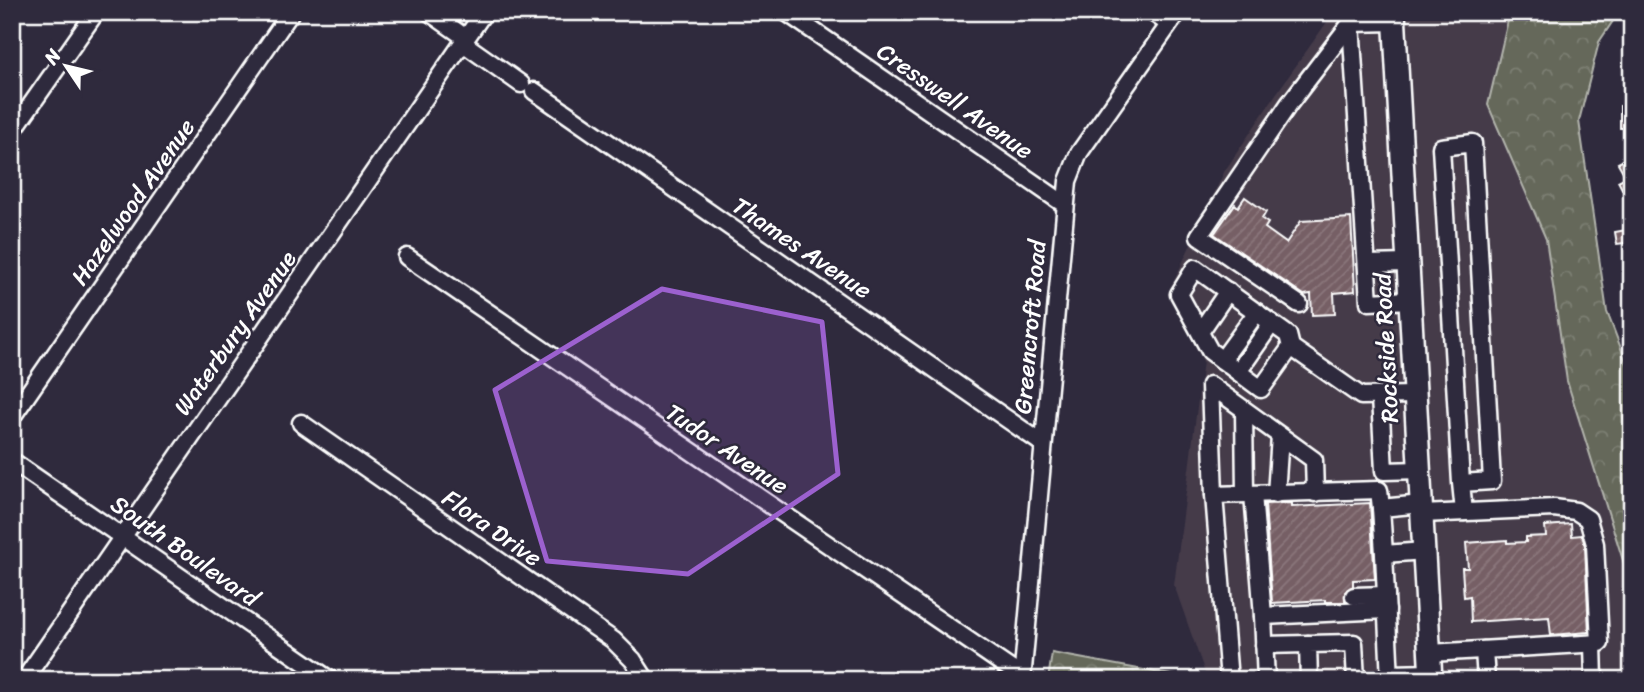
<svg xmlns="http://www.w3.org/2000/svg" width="1644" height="692" viewBox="0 0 1644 692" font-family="Sriracha,sans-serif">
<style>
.built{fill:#443a49}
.forest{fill:url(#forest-crowns);stroke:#b2b4ac;stroke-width:2}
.building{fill:url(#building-hatch);stroke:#fff;stroke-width:2}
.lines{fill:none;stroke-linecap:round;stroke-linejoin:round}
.minor-casing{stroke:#fff;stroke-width:21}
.major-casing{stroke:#fff;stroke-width:26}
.minor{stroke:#2f2a3d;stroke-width:16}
.major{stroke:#2f2a3d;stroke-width:21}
.marked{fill:#9c61cf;fill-opacity:0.2;stroke:#9c61cf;stroke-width:5;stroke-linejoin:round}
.labels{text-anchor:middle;stroke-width:5;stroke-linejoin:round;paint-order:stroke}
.street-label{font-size:24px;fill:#fff;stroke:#2f2a3d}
</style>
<defs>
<pattern id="forest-crowns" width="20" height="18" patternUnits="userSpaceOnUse" patternTransform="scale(1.75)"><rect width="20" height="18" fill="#65685a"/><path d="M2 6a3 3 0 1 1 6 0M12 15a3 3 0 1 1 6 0" fill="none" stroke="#7c7f73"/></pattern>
<pattern id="building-hatch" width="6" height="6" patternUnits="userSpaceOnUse" patternTransform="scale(1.75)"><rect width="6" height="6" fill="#765f65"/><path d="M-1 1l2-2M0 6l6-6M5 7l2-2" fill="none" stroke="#8b777c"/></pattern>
</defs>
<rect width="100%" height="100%" fill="#2f2a3d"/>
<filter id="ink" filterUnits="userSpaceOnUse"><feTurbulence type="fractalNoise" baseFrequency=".0143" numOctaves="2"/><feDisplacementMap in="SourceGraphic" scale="14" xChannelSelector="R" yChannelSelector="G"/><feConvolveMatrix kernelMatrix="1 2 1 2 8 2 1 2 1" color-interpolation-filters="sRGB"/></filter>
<g filter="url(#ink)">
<path class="built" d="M1334 12H1510L1488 105 1546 239 1567 381 1626 570 1629 669 1632 680H1214L1205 673 1174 585 1203 361 1168 294 1224 172 1276 94Z"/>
<g class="forest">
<path d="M1510 12H1619L1599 42 1579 121 1607 312 1632 377V675L1629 669 1626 570 1567 381 1546 239 1488 105Z"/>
<path d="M1052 653 1198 680H1048Z"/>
</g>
<g class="building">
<path d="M1632 105V128H1620V106Z"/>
<path d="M1632 156V208L1618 181 1626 177 1618 163Z"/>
<path d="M1245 197 1266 212 1262 219 1268 223 1265 228 1286 243 1301 221 1351 218 1355 291 1334 293 1335 314 1312 315 1311 294 1304 295 1214 234 1235 204 1238 207Z"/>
<path d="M1632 229V242L1617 244 1615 232Z"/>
<path d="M1292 503V507L1370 503 1375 579 1353 580V586L1345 592V602H1325V600L1272 603 1265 504Z"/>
<path d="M1571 524 1572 536 1582 535 1585 546 1589 632 1551 635 1549 617 1471 622 1470 596 1464 597 1462 568H1468L1466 543 1507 540V543L1526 542V537L1546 536 1545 526Z"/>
</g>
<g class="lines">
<g class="minor-casing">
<g id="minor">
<path d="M429 12 466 38"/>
<path d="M786 12 1064 204"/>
<path d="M1152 12 1169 24"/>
<path d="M1351 23 1369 302 1410 300"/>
<path d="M463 43 521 84"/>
<path d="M534 91 1043 444"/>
<path d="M12 132 96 12"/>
<path d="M407 257 1022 677"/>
<path d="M1368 264 1407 263"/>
<path d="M1299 304 1199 236 1289 104 1351 23 1395 22"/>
<path d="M1200 332 1228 291"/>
<path d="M1291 347 1261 389 1210 351 1179 294 1195 268 1288 335 1291 347 1361 396 1415 395"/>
<path d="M1222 360 1257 312"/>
<path d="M1238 372 1272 323"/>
<path d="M1380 397 1384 471 1420 470"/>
<path d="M1244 410 1245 494"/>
<path d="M12 417 291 12"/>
<path d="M301 423 613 640 633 660 646 680"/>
<path d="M12 461 330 680"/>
<path d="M1461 483 1492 481 1473 143 1441 147 1461 483 1464 512"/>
<path d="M1253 494 1263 616"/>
<path d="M1276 494 1280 436"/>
<path d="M1214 495 1210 385 1314 460 1315 493"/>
<path d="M1422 504 1381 508 1384 554 1425 551"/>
<path d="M1422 514 1554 508 1576 511 1588 519 1595 544 1600 643 1430 653"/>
<path d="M1384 554 1390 680"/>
<path d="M1354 596 1386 595"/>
<path d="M1593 644 1594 680"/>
<path d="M1264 645 1308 644"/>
<path d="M1484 650 1486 680"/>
<path d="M1390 674 1431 673"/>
<path d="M24 680 484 12"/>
<path d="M1022 680 1068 181 1079 153 1178 12"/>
<path d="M1229 680 1214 495 1379 490 1381 508"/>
<path d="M1266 680 1263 616 1387 610"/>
<path d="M1309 680 1308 644 1354 643 1356 680"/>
</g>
</g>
<g class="major-casing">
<path id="major" d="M1394 12 1431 680"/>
</g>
<use href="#minor" class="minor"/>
<use href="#major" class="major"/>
</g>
</g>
<path class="marked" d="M662 289 822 322 838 474 688 574 547 561 495 390Z"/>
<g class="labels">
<g class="street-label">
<text transform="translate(955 101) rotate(35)" y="8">Cresswell Avenue</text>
<text transform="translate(133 202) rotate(-55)" y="8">Hazelwood Avenue</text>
<text transform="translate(802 248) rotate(34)" y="8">Thames Avenue</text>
<text transform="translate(1030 327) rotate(-85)" y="8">Greencroft Road</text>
<text transform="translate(235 333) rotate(-55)" y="8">Waterbury Avenue</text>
<text transform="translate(1386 348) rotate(-93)" y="8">Rockside Road</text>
<text transform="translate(727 449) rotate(34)" y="8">Tudor Avenue</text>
<text transform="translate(492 528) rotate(35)" y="8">Flora Drive</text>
<text transform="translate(185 551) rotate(35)" y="8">South Boulevard</text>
</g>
</g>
<rect width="1644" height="692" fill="none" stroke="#2f2a3d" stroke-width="42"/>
<rect x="21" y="21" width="1602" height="650" fill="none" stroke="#fff" stroke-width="2.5" filter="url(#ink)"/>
<g transform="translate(66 66) rotate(305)" stroke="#2f2a3d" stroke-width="5" paint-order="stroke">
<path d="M0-5L12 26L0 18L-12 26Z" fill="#ffffff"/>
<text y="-10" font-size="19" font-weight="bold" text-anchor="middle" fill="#ffffff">N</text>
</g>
</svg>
